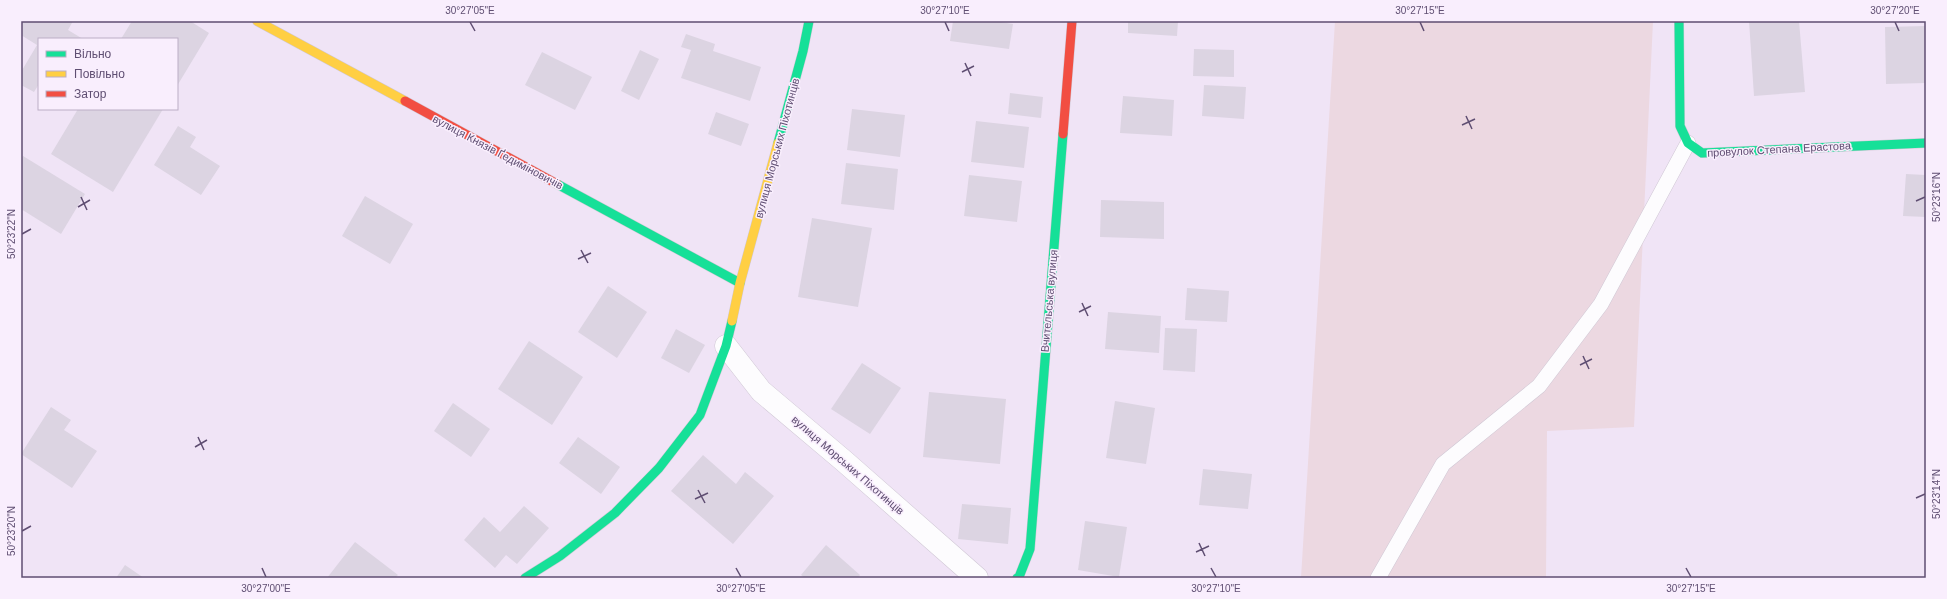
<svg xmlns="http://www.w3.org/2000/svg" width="1947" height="599" viewBox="0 0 1947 599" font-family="Arial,sans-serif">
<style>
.residential{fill:#f0e4f6;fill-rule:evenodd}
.green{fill:#ecd8e1}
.building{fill:#dcd4e2}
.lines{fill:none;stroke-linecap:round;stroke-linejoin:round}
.lane-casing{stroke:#cfc7d4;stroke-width:16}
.street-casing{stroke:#cfc7d4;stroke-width:23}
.fast-casing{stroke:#d0c8d5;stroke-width:10}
.slow-casing{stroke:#d0c8d5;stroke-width:10}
.jam-casing{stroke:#d0c8d5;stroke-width:10}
.lane{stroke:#fdfcfe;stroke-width:15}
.street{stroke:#fdfcfe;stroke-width:22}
.fast{stroke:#16e098;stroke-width:9}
.slow{stroke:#ffcf43;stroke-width:9}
.jam{stroke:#f24e42;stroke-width:9}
.ticks{fill:none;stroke:#5f4e72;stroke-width:1.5}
.labels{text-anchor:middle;stroke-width:3;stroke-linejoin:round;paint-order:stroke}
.street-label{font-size:11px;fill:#5f4e72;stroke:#f9eefd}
.neatline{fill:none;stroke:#5f4e72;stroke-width:1.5}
.ticks-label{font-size:10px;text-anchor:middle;fill:#5f4e72}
</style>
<rect width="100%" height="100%" fill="#f3ecf6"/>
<path class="residential" d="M21 21H1926V578H21ZM39 39H177V109H39Z"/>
<path class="green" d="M1335 21H1653L1634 427 1547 431 1546 578H1301Z"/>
<g class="building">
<path d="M21 21H73L68 30 83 39H39V84L34 92 21 85V72L37 45 21 35Z"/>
<path d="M132 21H190L209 33 177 86V39H121Z"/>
<path d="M953 21H994L1013 24 1009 49 950 41Z"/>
<path d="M1128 21H1178L1177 36 1128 33Z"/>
<path d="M1749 21H1799L1805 92 1754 96Z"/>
<path d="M1926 26V83L1886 84 1885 27Z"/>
<path d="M686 34 715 44 713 51 761 67 750 101 681 78 691 50 681 47Z"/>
<path d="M1194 49 1234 50V77L1193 76Z"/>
<path d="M640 50 659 59 639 100 621 91Z"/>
<path d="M542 52 592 77 575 110 525 85Z"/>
<path d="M1204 85 1246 87 1244 119 1202 116Z"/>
<path d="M1010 93 1043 97 1041 118 1008 114Z"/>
<path d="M1123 96 1174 100 1172 136 1120 133Z"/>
<path d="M78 109H163L113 192 51 154Z"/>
<path d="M852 109 905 115 900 157 847 150Z"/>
<path d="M716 112 749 124 741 146 708 134Z"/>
<path d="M976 121 1029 127 1024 168 971 162Z"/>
<path d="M178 126 196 137 190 147 220 166 201 195 154 165Z"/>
<path d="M23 156 85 194 61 234 21 209V159Z"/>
<path d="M846 163 898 169 894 210 841 204Z"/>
<path d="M1906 174 1926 175V217L1903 216Z"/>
<path d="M969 175 1022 181 1017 222 964 216Z"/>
<path d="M365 196 413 224 390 264 342 236Z"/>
<path d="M1101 200 1164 202V239L1100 237Z"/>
<path d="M812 218 872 228 858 307 798 297Z"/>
<path d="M608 286 647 312 617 358 578 332Z"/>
<path d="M1187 288 1229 291 1227 322 1185 320Z"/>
<path d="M1108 312 1161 316 1159 353 1105 349Z"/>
<path d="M1165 328 1197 329 1195 372 1163 370Z"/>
<path d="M676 329 705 345 689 373 661 358Z"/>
<path d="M529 341 583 377 552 425 498 389Z"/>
<path d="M862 363 901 388 870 434 831 409Z"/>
<path d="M929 392 1006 399 1000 464 923 457Z"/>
<path d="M1115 401 1155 408 1146 464 1106 458Z"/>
<path d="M453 403 490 429 471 457 434 431Z"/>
<path d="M51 407 71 420 64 430 97 451 72 488 21 454Z"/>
<path d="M578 437 620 467 601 494 559 463Z"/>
<path d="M703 455 736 484 745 472 774 496 733 544 671 491Z"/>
<path d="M1203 469 1252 474 1248 509 1199 505Z"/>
<path d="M962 504 1011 508 1008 544 958 539Z"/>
<path d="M524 506 549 528 517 564 506 555 495 568 464 540 484 517 500 532Z"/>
<path d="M1085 521 1127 527 1119 577 1078 570Z"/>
<path d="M355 542 398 575 395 578H327Z"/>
<path d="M826 545 860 575 858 578H805L801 575Z"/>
<path d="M125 565 144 578H116Z"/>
</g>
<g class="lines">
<g class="lane-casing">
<path id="lane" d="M1378 578 1443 464 1539 386 1601 304 1688 143"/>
</g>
<g class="street-casing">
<path id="street" d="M726 346 761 391 844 461 977 578"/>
</g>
<g class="fast-casing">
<g id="fast">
<path d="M1679 21 1680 126 1688 143 1702 153 1926 143"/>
<path d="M778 143 803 51 809 21"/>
<path d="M557 184 740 283"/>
<path d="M525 578 560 556 615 513 659 468 700 415 726 346 732 321"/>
<path d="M1017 578 1019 577 1030 549 1063 134"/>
</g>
</g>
<g class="slow-casing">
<g id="slow">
<path d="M257 21 405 101"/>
<path d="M732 321 740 283 778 143"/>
</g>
</g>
<g class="jam-casing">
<g id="jam">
<path d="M405 101 557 184"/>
<path d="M1063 134 1072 21"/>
</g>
</g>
<use href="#lane" class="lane"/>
<use href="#street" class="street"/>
<use href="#fast" class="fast"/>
<use href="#slow" class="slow"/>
<use href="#jam" class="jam"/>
</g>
<path class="ticks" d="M470 22 475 31M945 22 949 31M1420 22 1424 31M1895 22 1899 31M965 63 971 76M962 72 974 66M1466 116 1472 129M1462 125 1475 119M81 197 87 210M1916 201 1925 197M78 207 90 200M22 234 31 229M581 250 588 263M578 259 591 253M1082 303 1088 316M1079 312 1091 306M1583 356 1589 369M1580 365 1592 359M198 437 204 450M195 447 207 440M698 490 705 503M1916 498 1925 494M695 499 708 493M22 531 31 526M1199 543 1205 556M1196 552 1209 546M262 568 266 577M736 568 741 577M1211 568 1216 577M1686 568 1691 577"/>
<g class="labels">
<g class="street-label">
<text transform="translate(777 148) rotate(-75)" y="4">вулиця Морських Піхотинців</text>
<text transform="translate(1779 149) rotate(-3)" y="4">провулок Степана Ерастова</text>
<text transform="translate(498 152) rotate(28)" y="4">вулиця Князів Ґедиміновичів</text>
<text transform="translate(1049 301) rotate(-85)" y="4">Вчительська вулиця</text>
<text transform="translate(848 465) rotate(41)" y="4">вулиця Морських Піхотинців</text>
</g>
</g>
<rect width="1947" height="599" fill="none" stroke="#f9eefd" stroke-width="44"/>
<rect x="38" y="38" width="140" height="72" fill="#f9eefd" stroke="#bbaec5"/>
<rect x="46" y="51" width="20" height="6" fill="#16e098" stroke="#bbaec5"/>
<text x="74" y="58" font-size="12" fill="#5f4e72">Вільно</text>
<rect x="46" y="71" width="20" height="6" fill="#ffcf43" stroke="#bbaec5"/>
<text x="74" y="78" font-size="12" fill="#5f4e72">Повільно</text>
<rect x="46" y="91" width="20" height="6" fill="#f24e42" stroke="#bbaec5"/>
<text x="74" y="98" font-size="12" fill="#5f4e72">Затор</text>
<rect x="22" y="22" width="1903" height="555" class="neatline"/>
<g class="ticks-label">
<text x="470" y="14">30°27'05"E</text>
<text x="945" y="14">30°27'10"E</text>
<text x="1420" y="14">30°27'15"E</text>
<text x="1895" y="14">30°27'20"E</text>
<text transform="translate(1936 197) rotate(-90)" y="4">50°23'16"N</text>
<text transform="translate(11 234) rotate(-90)" y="4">50°23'22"N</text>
<text transform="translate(1936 494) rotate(-90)" y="4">50°23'14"N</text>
<text transform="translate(11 531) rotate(-90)" y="4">50°23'20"N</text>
<text x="266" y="592">30°27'00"E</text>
<text x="741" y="592">30°27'05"E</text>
<text x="1216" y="592">30°27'10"E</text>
<text x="1691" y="592">30°27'15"E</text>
</g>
</svg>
